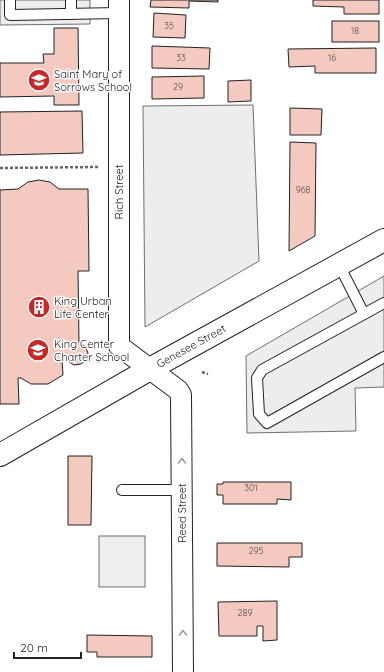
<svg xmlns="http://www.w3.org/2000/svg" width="384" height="672" viewBox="0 0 384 672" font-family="Quicksand,sans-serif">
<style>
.green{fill:#eee;stroke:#6f6f6f}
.parking{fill:#ededed;stroke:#6f6f6f}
.building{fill:#f3c9c0;stroke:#222}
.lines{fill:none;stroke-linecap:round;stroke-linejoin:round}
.service-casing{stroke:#222;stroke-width:12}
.minor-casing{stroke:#222;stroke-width:22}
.secondary-casing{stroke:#222;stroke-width:24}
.path{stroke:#646464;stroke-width:2.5;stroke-dasharray:3 2;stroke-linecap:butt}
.service{stroke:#fff;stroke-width:10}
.minor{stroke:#fff;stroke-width:20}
.secondary{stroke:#fff;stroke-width:22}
.oneway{stroke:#9c9c9c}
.labels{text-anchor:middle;stroke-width:3;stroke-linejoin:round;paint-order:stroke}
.number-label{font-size:9px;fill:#564c4a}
.poi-label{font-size:11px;fill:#222;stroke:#fff;text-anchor:start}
.street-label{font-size:11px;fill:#222;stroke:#fff}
</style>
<rect width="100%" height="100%" fill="#fff"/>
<rect class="green" x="99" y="536" width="46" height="51"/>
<g class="parking">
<path d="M0 0H90V24L0 25Z"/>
<path d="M253 105 259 261 145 327 143 106Z"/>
<path d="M384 276V387L355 388 356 431 247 433 246 356Z"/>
</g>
<g class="building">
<path d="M151 0H218V2L189 1V8L150 7Z"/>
<path d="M313 0H379V14H344V7L313 6Z"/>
<path d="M154 13 186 15 185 38 153 37Z"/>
<rect x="332" y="21" width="47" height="21"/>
<path d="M54 28H78L79 105H54V96L0 97V63H44L43 54H54Z"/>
<path d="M152 46 210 48 209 69 152 68Z"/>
<path d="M376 48V73H315V66L289 67 288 49Z"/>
<path d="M204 76V98L152 99V77Z"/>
<path d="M251 80V101L228 102V81Z"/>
<path d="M290 108 322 109 321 135H290Z"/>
<path d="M82 111 83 153 0 155V112Z"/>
<path d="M290 142 316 143 315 236 289 251Z"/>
<path d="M39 180 50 182 59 189H88L89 271H78L79 343 85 346 88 353 86 360 81 364 74 365 66 360H62L63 375 48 384H31L21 378H18L19 404H0V190L18 189 28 182Z"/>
<path d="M68 456H92L91 525H68Z"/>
<path d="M223 482H291V500L277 499V504H223V495H217V484H223Z"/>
<path d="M217 543H302V557H289V567L217 566Z"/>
<path d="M277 601V640L263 641V626H257V636H219L218 602Z"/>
<path d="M87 635 152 636V657H97V652H87Z"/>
</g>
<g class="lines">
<g class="service-casing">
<g id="service">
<path d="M10 0V15L119 13"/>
<path d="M71 0V14"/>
<path d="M339 265 364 314"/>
<path d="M384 303 262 370 257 378 259 414 267 423 384 357"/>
<path d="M122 490H182"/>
</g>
</g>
<g class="minor-casing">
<path id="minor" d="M119 0V346L178 390 181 395 183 672"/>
</g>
<g class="secondary-casing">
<path id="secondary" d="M0 455 157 365 384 240"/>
</g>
<g class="path">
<path d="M0 168 99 167"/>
<path d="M97 361 102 362"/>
<path d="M202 372 208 374"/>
</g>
<use href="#service" class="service"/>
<use href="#minor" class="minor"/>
<use href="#secondary" class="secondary"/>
</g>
<defs><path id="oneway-chevron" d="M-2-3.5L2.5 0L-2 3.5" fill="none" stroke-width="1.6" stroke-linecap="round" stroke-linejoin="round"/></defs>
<g class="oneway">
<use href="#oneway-chevron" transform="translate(182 461) rotate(-90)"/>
<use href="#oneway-chevron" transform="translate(183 633) rotate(-90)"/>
</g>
<defs>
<g id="school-disc" transform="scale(1.15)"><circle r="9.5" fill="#c62828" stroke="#fff"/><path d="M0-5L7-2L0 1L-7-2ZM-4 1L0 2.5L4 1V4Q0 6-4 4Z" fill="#fff"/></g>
<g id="building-disc" transform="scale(1.15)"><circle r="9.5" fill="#c62828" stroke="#fff"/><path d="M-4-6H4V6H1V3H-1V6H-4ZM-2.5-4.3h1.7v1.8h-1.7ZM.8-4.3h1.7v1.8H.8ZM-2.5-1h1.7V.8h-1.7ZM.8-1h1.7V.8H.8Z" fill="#fff"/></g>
</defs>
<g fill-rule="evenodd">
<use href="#school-disc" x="39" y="80"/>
<use href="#building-disc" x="39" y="307"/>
<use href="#school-disc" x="38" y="350"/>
</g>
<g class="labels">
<g class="number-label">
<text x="169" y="29">35</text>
<text x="355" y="34">18</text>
<text x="181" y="61">33</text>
<text x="332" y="61">16</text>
<text x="178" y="90">29</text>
<text x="303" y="193">968</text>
<text x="251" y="491">301</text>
<text x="256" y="554">295</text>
<text x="245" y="616">289</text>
</g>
<g class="poi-label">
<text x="54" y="78">Saint Mary of<tspan x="54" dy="13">Sorrows School</tspan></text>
<text x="54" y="305">King Urban<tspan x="54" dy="13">Life Center</tspan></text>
<text x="54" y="348">King Center<tspan x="54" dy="13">Charter School</tspan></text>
</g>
<g class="street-label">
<text transform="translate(119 192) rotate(-90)" y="4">Rich Street</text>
<text transform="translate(191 346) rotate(-29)" y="4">Genesee Street</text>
<text transform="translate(182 513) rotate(-90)" y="4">Reed Street</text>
</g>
</g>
<path d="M14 652v6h67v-6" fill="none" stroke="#222222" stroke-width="2"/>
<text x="20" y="652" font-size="12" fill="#222222" stroke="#ffffff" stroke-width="3" paint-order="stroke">20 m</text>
</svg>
